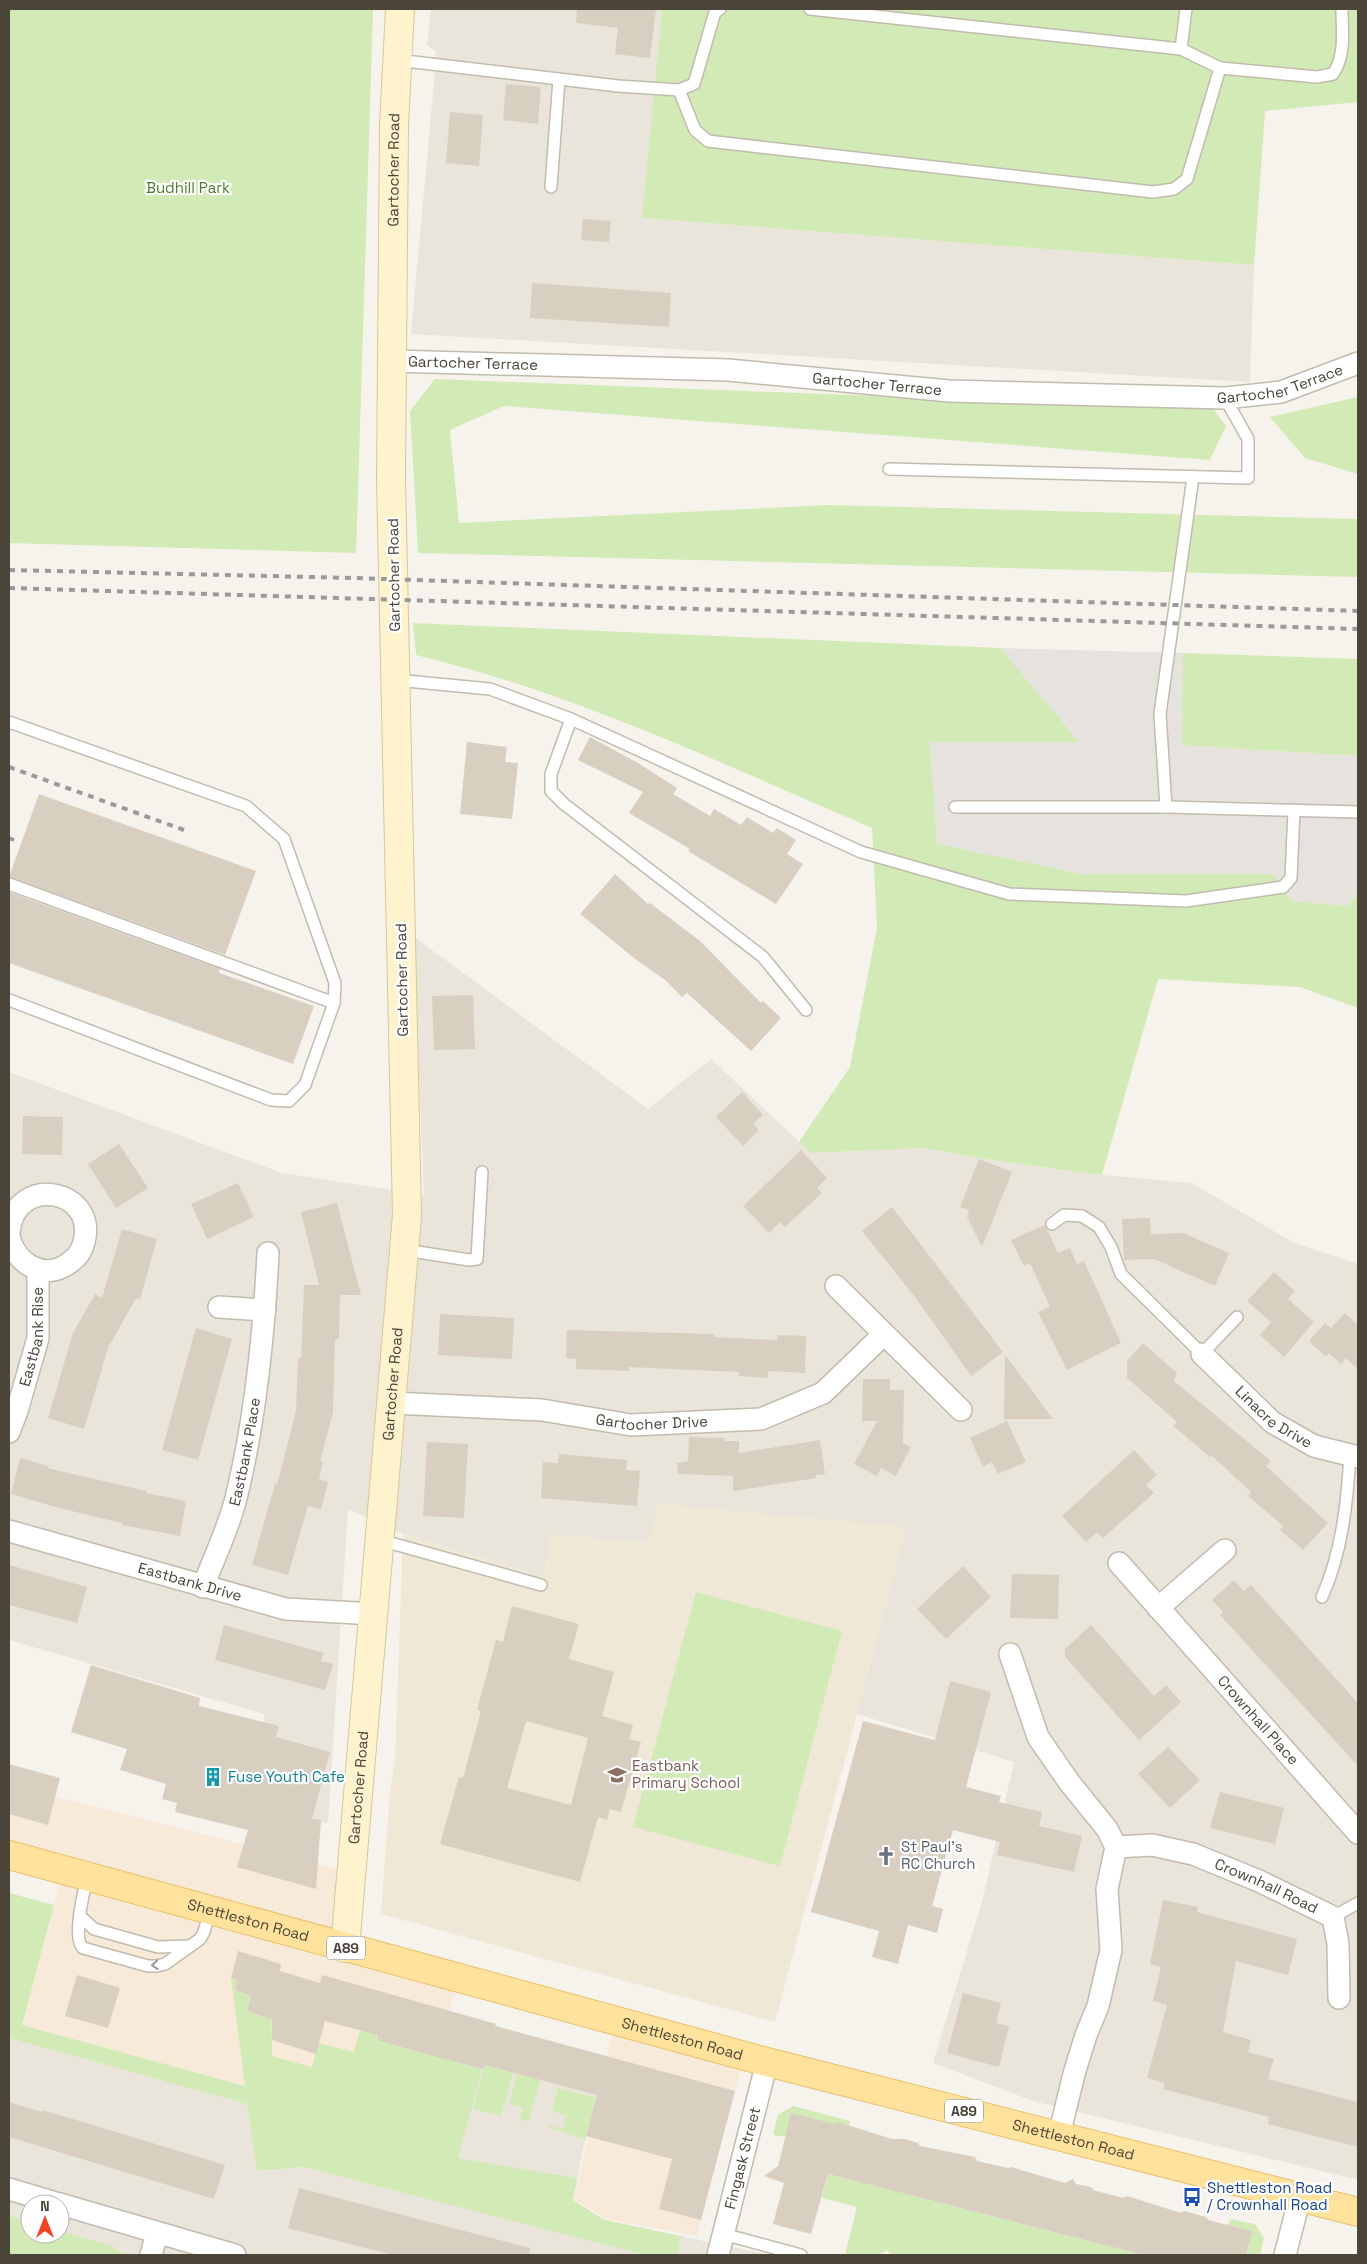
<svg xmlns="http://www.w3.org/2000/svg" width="1367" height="2264" viewBox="0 0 1367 2264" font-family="'Space Grotesk',sans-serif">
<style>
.residential{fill:#eae5da;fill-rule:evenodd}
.commercial{fill:#f7ead8}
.industrial{fill:#e6e2dd}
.education{fill:#efe8d6}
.green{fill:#d2eab5}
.building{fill:#d8cfc1;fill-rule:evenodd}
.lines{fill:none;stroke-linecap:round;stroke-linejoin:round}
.service-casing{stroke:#c2bbae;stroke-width:14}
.minor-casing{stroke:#c2bbae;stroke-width:24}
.secondary-casing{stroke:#d6c79b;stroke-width:30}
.primary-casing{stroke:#e6c16a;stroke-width:30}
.service{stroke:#fff;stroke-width:11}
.minor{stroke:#fff;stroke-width:21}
.secondary{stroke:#fff3cd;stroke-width:28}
.primary{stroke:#ffe39c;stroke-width:28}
.rail{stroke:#9a9a9a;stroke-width:4;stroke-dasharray:6 6;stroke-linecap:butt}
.oneway{stroke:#9c9892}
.labels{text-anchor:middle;stroke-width:4.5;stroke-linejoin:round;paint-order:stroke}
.shield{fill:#fff;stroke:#817c74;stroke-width:1}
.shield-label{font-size:14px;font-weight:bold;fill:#4b4439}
.street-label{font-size:15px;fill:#4b4439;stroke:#fff}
.park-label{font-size:15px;fill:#4a7f2a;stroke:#fff}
.education-label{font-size:15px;fill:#785e54;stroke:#fff;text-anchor:start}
.culture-label{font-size:15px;fill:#0d838f;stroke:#fff;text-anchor:start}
.worship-label{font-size:15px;fill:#5b616d;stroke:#fff;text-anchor:start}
.transit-label{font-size:15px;fill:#164399;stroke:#fff;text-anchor:start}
</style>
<rect width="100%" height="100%" fill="#f6f3ec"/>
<g class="residential">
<path d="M431 9H662L643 218 1254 265 1250 382 411 334 434 82 436 52 427 45Z"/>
<path d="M413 936 648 1109 711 1059 811 1153 923 1148 985 1159 1102 1175 1192 1183 1294 1243 1358 1264V2180L1033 2101 933 2063 983 1898 1014 1762 857 1714 906 1527 647 1543 550 1535 545 1577 403 1534 348 1509 328 1823 260 1813 264 1714 9 1640V1072L282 1173 424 1195Z"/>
<path d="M449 2011 495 2024V2026L607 2056 586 2135 573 2200 604 2220 770 2255H9V2038L248 2104 257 2171 382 2161 377 2040ZM30 2204H60V2234H30Z"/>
</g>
<g class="commercial">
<path d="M9 1785 339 1869 337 1953 457 1982 443 2034 383 2018 377 2041 379 2084 241 2049 245 2086 22 2025 64 1867 9 1850Z"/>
<path d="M615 2026 743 2060 697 2236 605 2219 574 2199 588 2137 586 2136Z"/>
</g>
<path class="industrial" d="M1000 648 1183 653 1182 745 1358 756V893L1348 906 1292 901 1272 874H1082L937 844 930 742H1078Z"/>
<path class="education" d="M659 1504 907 1527 775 2022 381 1914 390 1791 395 1759 403 1534 545 1577 550 1535 647 1543Z"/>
<g class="green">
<path d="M9 9H373L356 553 9 543Z"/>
<path d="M662 9H1358V102L1265 111 1254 265 642 218Z"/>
<path d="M435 379 1213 409 1226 426 1210 460 504 406 450 430 459 523 829 505 1358 519V577L418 553 410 411Z"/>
<path d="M1358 397V474L1305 458 1270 417Z"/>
<path d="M413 623 1000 648 1079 742H930L937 844 1082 874H1272L1292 901 1348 906 1358 893V1008L1300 987 1158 979 1102 1175 985 1159 923 1148 811 1153 799 1142 850 1067 877 928 872 828C723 764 574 693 416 655Z"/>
<path d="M1183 653 1358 659V756L1182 745Z"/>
<path d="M696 1592 842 1631 780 1866 633 1827Z"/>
<path d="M9 1893 54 1905 22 2025 245 2086 231 1978 237 1980 235 1990 251 1996 247 2011 264 2016 271 1994 272 2056 312 2067 318 2043 354 2052 360 2030 378 2035 377 2040 482 2069 458 2158 577 2178 573 2200 604 2220 681 2236 677 2255H645L304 2167 257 2171 247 2104 9 2038Z"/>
<path d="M485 2065 513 2072 501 2116 473 2109Z"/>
<path d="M517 2074 540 2079 529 2120 519 2121 523 2108 509 2104Z"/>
<path d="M558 2088 596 2098 586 2135V2140L550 2128 548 2125 562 2129 566 2116 552 2111Z"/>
<path d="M793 2106 850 2121 848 2128C820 2120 801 2141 773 2135L778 2115Z"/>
<path d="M828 2174 1143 2255H891L887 2250 878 2255H845L857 2207 822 2198Z"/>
<path d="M9 2216 30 2222V2234H60V2231L112 2246 125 2255H9Z"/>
<path d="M1230 2219 1255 2224 1264 2238 1260 2255H1246L1249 2243 1240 2228 1228 2225Z"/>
</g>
<g class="building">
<path d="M577 9H656L650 58 615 54 618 28 576 23Z"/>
<path d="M506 84 541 87 538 124 503 120Z"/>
<path d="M450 112 483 115 479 166 446 163Z"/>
<path d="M583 219 611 221 609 242 581 240Z"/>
<path d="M532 283 671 293 669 327 530 318Z"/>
<path d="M590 737 638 763 677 788 673 794 710 816 714 809 741 825 747 817 773 833 777 828 796 840 787 854 803 864 776 904 688 851 690 849 629 813 643 792 578 760Z"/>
<path d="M467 742 507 747 505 762 518 763 512 819 460 814Z"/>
<path d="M39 794 256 871 225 955 9 877Z"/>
<path d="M615 874 648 904 650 903 700 941 761 1003 763 1001 781 1018 751 1051 687 993 682 997 665 980 634 958 580 914Z"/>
<path d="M9 892 220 969 219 973 314 1006 293 1064 9 963Z"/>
<path d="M473 995 475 1049 434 1050 432 996Z"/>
<path d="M742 1092 763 1115 753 1124 759 1130 743 1146 716 1117Z"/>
<path d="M23 1116 63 1117 62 1155 22 1154Z"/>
<path d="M119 1144 148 1188 116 1208 88 1164Z"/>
<path d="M801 1150 827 1178 817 1188 822 1193 785 1227 780 1222 769 1233 743 1206Z"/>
<path d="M979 1159 1012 1172 982 1247 967 1217 969 1210 960 1207Z"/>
<path d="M238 1183 254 1217 207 1239 191 1204Z"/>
<path d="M337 1203 361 1295H340L339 1339H335L333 1412 320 1462H323L319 1479 328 1482 321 1509 308 1506 288 1575 252 1565 275 1484 277 1485 296 1411 298 1358H301L304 1285H319L301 1212Z"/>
<path d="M892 1207 1003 1352 971 1376 915 1297 862 1231Z"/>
<path d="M1150 1218 1151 1234 1183 1233 1229 1253 1215 1286 1154 1259 1124 1260 1122 1219Z"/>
<path d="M1045 1225 1058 1253 1070 1248 1077 1264 1084 1261 1121 1343 1067 1370 1038 1312 1050 1307 1030 1263 1024 1266 1011 1240Z"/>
<path d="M122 1229 157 1239 140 1299 136 1298 108 1348 84 1429 48 1418 73 1333 95 1294 102 1298Z"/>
<path d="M1274 1272 1295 1291 1288 1299 1314 1322 1284 1357 1260 1335 1271 1322 1247 1301Z"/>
<path d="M1345 1313 1358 1325V1369L1346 1358 1341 1364 1329 1353 1326 1357 1309 1341 1325 1323 1331 1328Z"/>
<path d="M440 1314 514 1318 512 1359 438 1355Z"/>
<path d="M196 1328 232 1339 198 1460 162 1450Z"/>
<path d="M567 1330 714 1334V1337L777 1340 778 1335 806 1336 805 1373 768 1371V1378L739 1376V1372L629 1367V1371L576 1369V1359L566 1358Z"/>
<path d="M1143 1343 1177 1373 1174 1381 1271 1461 1266 1466 1328 1523 1303 1550 1280 1530 1283 1526 1248 1496 1251 1492 1212 1456 1210 1457 1173 1426 1177 1422 1127 1378V1361Z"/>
<path d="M1005 1355 1024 1380 1053 1419H1004Z"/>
<path d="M863 1379H890V1390H904L903 1444 911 1447 896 1476 881 1468 877 1476 854 1464 877 1421H862Z"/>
<path d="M1007 1421 1026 1462 998 1474 992 1462 983 1467 970 1438Z"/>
<path d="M689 1437 725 1438 724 1441H739V1453L820 1440 825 1474 816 1475V1478L733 1491V1476L678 1474 677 1463 688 1461Z"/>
<path d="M427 1442 468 1444 464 1518 423 1516Z"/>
<path d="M1134 1450 1157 1475 1146 1485 1154 1493 1103 1538 1097 1532 1086 1542 1062 1516Z"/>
<path d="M559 1454 627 1460 626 1470 640 1471 637 1506 541 1498 543 1462 558 1463Z"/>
<path d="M20 1458 48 1466 47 1468 146 1491V1493L186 1501 180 1536 122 1525V1523L59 1508 11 1494Z"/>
<path d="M9 1565 87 1587 77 1623 9 1605Z"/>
<path d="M963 1566 991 1597 946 1639 917 1609Z"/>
<path d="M1012 1574 1059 1575 1058 1619 1010 1618Z"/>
<path d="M1234 1580 1244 1591 1251 1585 1358 1703V1766L1220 1615 1223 1612 1212 1600Z"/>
<path d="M512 1606 579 1624 569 1659 614 1672 602 1716 633 1725 629 1739 641 1742 621 1812 610 1809 607 1820 598 1817 580 1882 440 1844 459 1777 463 1778 481 1711 477 1710 496 1640 503 1642ZM526 1721 588 1738 571 1805 507 1788Z"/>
<path d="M224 1625 324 1653 321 1661 333 1664 325 1690 215 1660Z"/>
<path d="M1091 1625 1154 1696 1166 1685 1181 1702 1139 1740 1065 1657V1649Z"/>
<path d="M91 1665 200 1698 199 1706 279 1726 276 1737 330 1752 312 1819 321 1820 316 1889 237 1867 248 1830 175 1812 177 1803 162 1799 166 1784 120 1770 127 1749 71 1732Z"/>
<path d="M950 1681 991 1692 966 1787 1001 1796 999 1802 1042 1812 1039 1826 1082 1836 1074 1872 997 1855 1000 1842 953 1830 932 1906 943 1909 937 1933 908 1925 898 1964 872 1957 879 1931 811 1912 863 1721 935 1740Z"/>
<path d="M1168 1747 1200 1780 1170 1808 1138 1774Z"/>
<path d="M9 1764 60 1778 48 1825 9 1814Z"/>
<path d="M1220 1792 1284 1808 1275 1844 1210 1828Z"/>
<path d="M1163 1900 1198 1907 1197 1912 1297 1939 1288 1975 1236 1961 1223 2032 1251 2040 1248 2052 1274 2059 1268 2079 1358 2102V2147L1268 2124 1269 2117 1163 2089 1165 2083 1147 2078 1167 2005 1153 2001 1161 1967 1150 1964Z"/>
<path d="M238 1951 281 1964 280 1971 320 1983 322 1975 358 1985 496 2024 495 2026 735 2091 701 2220 659 2209 672 2159 586 2136 597 2095 485 2065 483 2069 430 2055 377 2040 378 2035 325 2021 316 2054 272 2040V2019L247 2011 251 1996 235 1990 237 1980 231 1978Z"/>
<path d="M77 1975 120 1988 108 2028 65 2016Z"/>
<path d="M963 1993 1001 2003 996 2023 1009 2026 999 2067 947 2053Z"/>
<path d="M9 2102 42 2112 43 2110 225 2165 214 2199 9 2137Z"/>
<path d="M791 2113 834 2124 838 2122 892 2139H905L918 2143 920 2146 975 2157 977 2161 1008 2168 1011 2167 1065 2183 1073 2179 1076 2184 1091 2187 1093 2190 1123 2198 1127 2196 1181 2213 1184 2211 1206 2217 1208 2220 1252 2231 1246 2255H1143L828 2174 811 2234 773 2224 784 2183 764 2176 778 2166Z"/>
<path d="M299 2188 530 2248 529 2255H393L288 2228Z"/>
</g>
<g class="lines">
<g class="service-casing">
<g id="service">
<path d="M1181 49 1186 9"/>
<path d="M397 60 618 86 679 90 694 84 715 12 720 9"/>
<path d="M1220 68 1317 77 1333 74C1346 55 1342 31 1342 9"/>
<path d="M679 90 695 130 708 141 1153 192 1174 189 1187 179 1220 68 1181 49 810 9"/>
<path d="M551 187 559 79"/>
<path d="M889 469 1248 478V439L1225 398"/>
<path d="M396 680 490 689 571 719 861 852 1009 894 1186 901 1283 887 1291 878 1294 810"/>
<path d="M571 719 551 774V791L564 804 763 957 806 1010"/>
<path d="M9 722 246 806 284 839 335 983 334 1003 305 1085 289 1101 271 1100 9 1000"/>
<path d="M955 807H1166L1358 812"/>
<path d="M1166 807 1160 714 1193 477"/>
<path d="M9 884 334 1003"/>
<path d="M1052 1224 1064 1215 1082 1216 1099 1227 1111 1247 1121 1274 1202 1354 1237 1317"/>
<path d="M405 1250 469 1260 477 1259 482 1172"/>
<path d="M380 1540 541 1585"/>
<path d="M1322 1597C1342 1552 1347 1504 1350 1455"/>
<path d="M87 1877C84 1891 72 1938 83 1948L148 1966H157L165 1964 200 1939 204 1932 210 1910"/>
<path d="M80 1916 94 1929 158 1947 190 1946"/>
<path d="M1333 1917 1358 1903"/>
<path d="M723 2234 801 2255"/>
</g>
</g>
<g class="minor-casing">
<g id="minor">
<path id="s1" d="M392 361 728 370 949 391 1225 398 1281 392 1358 363"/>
<path d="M9 1232C15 1173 98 1189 84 1242 82 1251 77 1258 69 1263 44 1282 15 1263 9 1236"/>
<path d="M836 1286 961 1410"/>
<path d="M219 1307 265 1310"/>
<path id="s2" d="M1202 1354 1272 1422 1314 1446 1358 1457"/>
<path id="s3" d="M393 1403 542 1410 631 1425 761 1419 823 1393 883 1335"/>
<path id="s4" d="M9 1432 17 1411 38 1338V1270"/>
<path id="s5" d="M9 1531 286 1609 374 1614"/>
<path id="s6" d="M1119 1563 1358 1833"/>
<path id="s7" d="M203 1587C214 1557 230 1526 237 1494 256 1416 264 1333 268 1253"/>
<path d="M1158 1608 1225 1550"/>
<path d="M1010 1654 1038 1737 1069 1782 1107 1829 1116 1847 1107 1889 1111 1950 1098 2006 1086 2035 1074 2074 1059 2135"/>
<path id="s8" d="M1116 1847 1152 1845 1193 1854 1259 1881 1333 1917 1338 1944 1339 1998"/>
<path d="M9 2189 59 2204"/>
<path d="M60 2204 235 2255"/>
<path d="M151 2255 157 2233"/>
<path id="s9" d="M718 2255 767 2062"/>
<path d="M1285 2255 1300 2197"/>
</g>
</g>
<g class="secondary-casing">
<g id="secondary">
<path id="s10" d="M345 1948 407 1215 391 479 394 125 400 9"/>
</g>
</g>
<g class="primary-casing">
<g id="primary">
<path id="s11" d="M9 1855 767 2062 1358 2212"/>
</g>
</g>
<use href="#service" class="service"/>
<use href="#minor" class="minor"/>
<use href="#secondary" class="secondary"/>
<use href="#primary" class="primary"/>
<g class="rail">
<path d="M9 570 354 578 1358 611"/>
<path d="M9 588 1358 629"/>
<path d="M9 767 184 830"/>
<path d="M9 838 14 840"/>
</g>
</g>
<defs><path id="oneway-chevron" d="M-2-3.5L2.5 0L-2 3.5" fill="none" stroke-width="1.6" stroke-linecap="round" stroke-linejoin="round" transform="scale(1.25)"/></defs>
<use class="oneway" href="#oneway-chevron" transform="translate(155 1965) rotate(176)"/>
<defs>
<g id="school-bare" transform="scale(1.5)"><path d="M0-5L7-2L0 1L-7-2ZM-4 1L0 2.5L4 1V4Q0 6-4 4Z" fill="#8d6e63" stroke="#fff" stroke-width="2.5" paint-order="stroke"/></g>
<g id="building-bare" transform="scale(1.5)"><path d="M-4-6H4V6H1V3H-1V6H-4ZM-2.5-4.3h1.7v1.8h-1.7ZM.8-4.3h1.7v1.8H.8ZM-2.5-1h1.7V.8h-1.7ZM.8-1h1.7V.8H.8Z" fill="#0f9aa8" stroke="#fff" stroke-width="2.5" paint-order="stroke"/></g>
<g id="church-bare" transform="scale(1.5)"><path d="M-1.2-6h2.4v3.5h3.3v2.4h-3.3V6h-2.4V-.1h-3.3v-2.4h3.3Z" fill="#6b7280" stroke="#fff" stroke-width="2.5" paint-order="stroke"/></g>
<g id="bus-bare" transform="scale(1.5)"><path d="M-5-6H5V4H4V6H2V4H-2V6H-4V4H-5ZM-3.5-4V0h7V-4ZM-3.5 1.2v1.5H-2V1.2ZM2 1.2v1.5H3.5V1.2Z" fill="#1a4fb4" stroke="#fff" stroke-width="2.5" paint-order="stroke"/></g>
</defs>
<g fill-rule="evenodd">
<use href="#school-bare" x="617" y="1775"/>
<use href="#building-bare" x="213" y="1777"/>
<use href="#church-bare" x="886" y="1856"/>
<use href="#bus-bare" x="1192" y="2197"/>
</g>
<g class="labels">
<g class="shield">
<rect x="327" y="1936.5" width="38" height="23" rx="4"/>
<rect x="945" y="2099.5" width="38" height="23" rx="4"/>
</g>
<g class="shield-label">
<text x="346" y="1953">A89</text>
<text x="964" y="2116">A89</text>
</g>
<g class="street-label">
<text dy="5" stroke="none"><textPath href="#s10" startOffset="1781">Gartocher Road</textPath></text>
<text dy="5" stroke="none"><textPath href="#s1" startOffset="81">Gartocher Terrace</textPath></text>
<text dy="5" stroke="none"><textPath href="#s1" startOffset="891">Gartocher Terrace</textPath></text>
<text dy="5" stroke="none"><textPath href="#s1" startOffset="486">Gartocher Terrace</textPath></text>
<text transform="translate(394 575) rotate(-91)" y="5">Gartocher Road</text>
<text transform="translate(402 980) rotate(-91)" y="5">Gartocher Road</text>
<text dy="5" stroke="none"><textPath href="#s4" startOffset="99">Eastbank Rise</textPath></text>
<text dy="5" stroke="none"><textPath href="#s10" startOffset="566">Gartocher Road</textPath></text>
<text dy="5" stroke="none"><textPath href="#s2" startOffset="96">Linacre Drive</textPath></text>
<text dy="5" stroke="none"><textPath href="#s3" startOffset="260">Gartocher Drive</textPath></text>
<text dy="5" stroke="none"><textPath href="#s7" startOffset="142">Eastbank Place</textPath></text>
<text dy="5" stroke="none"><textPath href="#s5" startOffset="188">Eastbank Drive</textPath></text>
<text dy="5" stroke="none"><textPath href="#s6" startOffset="210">Crownhall Place</textPath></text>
<text dy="5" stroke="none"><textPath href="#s10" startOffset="161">Gartocher Road</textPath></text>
<text dy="5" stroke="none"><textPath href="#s8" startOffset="158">Crownhall Road</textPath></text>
<text dy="5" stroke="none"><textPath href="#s11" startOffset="248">Shettleston Road</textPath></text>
<text dy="5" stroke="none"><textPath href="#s11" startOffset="698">Shettleston Road</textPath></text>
<text dy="5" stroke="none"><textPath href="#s11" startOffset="1102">Shettleston Road</textPath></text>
<text dy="5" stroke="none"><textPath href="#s9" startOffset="100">Fingask Street</textPath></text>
</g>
<g class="park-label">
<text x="188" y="193">Budhill Park</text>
</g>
<g class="education-label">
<text x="632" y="1771">Eastbank<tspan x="632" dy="17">Primary School</tspan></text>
</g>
<g class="culture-label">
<text x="228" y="1782">Fuse Youth Cafe</text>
</g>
<g class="worship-label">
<text x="901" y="1852">St Paul's<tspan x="901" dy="17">RC Church</tspan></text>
</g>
<g class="transit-label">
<text x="1207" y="2193">Shettleston Road<tspan x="1207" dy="17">/ Crownhall Road</tspan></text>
</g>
</g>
<rect width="1367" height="2264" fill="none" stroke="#4b4439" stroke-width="20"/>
<g transform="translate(45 2219)"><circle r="24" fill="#ffffff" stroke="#b7b4b0"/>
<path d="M0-4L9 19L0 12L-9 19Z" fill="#fc3f1d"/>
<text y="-8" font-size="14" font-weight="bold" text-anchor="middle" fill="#4b4439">N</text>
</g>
</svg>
